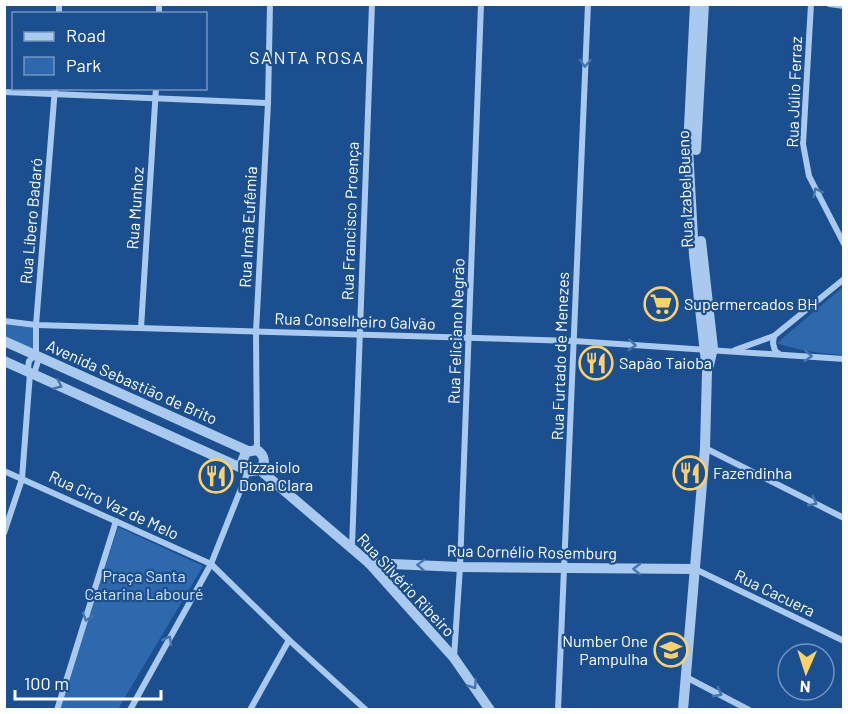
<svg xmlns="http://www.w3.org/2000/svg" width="848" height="714" viewBox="0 0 848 714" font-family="Barlow,sans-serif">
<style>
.green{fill:#2e69ad}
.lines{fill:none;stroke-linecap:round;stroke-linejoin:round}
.minor{stroke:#a9c9ee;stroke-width:6}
.tertiary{stroke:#a9c9ee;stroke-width:10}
.oneway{stroke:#4674ac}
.labels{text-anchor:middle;stroke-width:4.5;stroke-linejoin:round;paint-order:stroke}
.street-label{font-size:16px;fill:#fff;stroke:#1b4f8f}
.poi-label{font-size:16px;fill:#fff;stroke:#1b4f8f;text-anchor:start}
.park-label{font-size:16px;fill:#cfe3fa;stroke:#1b4f8f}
.neighbourhood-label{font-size:18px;letter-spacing:1.5px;fill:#fff;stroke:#1b4f8f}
</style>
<rect width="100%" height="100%" fill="#1b4f8f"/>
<g class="green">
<path d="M843 287V355C821 353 799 351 777 343Z"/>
<path d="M5 320 33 323V350L5 337Z"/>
<path d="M118 527 203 566 118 709H60Z"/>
</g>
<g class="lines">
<g class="minor">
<path d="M811 4 803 144 809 176 844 244"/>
<path d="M829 4 844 6"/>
<path d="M59 14V4"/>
<path d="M159 14V4"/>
<path d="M4 92 268 103"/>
<path d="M4 321 36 325 574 341 844 359"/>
<path d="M141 328 156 88"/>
<path d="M774 336 773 343 775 351 779 354"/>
<path d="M735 350 774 336 844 279"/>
<path d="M30 373 35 371 38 361 36 355V325L55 88"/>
<path d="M705 448 844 518"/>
<path d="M257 450 256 332 268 103 270 4"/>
<path d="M4 471 211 564 289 640 366 710"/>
<path d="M4 533 22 479 30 373 28 368 29 361 35 355"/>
<path d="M352 547 372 4"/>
<path d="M695 569 844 641"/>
<path d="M454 657 460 567 481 4"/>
<path d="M686 677 749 710"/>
<path d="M57 710 116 521"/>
<path d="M130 710 211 564 248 471"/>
<path d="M250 710 289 640"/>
<path d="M558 710 588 4"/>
</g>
<g class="tertiary">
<path d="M696 150 704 4"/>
<path d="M701 241 713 348 709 365"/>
<path d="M4 341 248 451"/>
<path d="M4 361 248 471C263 473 270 459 257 450L246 452 242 462 245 469"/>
<path d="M260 470 369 563 454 658 490 710"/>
<path d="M369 563 460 567 695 569"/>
<path d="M683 710 705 448 707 371 694 255 688 148 695 4"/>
</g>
</g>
<defs><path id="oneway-chevron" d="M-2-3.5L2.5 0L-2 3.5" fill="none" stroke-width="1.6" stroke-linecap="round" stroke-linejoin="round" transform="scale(1.5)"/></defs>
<g class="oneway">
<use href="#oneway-chevron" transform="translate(585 63) rotate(92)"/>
<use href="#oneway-chevron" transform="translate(817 192) rotate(-117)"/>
<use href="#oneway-chevron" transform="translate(632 345) rotate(4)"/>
<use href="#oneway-chevron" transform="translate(808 356) rotate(4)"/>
<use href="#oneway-chevron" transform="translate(58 385) rotate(24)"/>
<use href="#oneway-chevron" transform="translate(813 502) rotate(27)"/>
<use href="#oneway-chevron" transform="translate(421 565) rotate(-178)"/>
<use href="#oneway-chevron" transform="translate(637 569) rotate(-179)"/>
<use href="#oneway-chevron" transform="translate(87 617) rotate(107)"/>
<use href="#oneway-chevron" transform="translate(168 640) rotate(-61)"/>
<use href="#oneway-chevron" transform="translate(473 685) rotate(56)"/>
<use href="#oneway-chevron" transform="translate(718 693) rotate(28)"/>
</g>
<defs>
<g id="supermarket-ring" transform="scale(1.725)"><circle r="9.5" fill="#1b4f8f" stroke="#ffd166" stroke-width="1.5"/><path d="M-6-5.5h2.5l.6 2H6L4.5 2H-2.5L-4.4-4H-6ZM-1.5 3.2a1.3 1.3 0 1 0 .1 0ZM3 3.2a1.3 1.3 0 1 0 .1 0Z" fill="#ffd166"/></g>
<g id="restaurant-ring" transform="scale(1.725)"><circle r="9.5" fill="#1b4f8f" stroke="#ffd166" stroke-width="1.5"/><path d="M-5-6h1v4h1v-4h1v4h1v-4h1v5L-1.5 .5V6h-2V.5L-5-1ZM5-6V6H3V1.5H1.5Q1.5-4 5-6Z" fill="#ffd166"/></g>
<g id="school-ring" transform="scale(1.725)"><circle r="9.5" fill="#1b4f8f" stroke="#ffd166" stroke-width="1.5"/><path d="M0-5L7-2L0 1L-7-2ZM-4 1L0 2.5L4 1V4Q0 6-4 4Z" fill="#ffd166"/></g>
</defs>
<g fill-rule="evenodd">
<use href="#supermarket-ring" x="661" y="304"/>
<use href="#restaurant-ring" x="596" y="363"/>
<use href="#restaurant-ring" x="690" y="473"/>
<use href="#restaurant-ring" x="216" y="476"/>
<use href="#school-ring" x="671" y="650"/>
</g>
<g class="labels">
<g class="street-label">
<text transform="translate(794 92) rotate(-88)" y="6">Rua Júlio Ferraz</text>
<text transform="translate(685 189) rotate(-92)" y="6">Rua Izabel Bueno</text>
<text transform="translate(135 208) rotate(-86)" y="6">Rua Munhoz</text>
<text transform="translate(31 221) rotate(-85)" y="6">Rua Líbero Badaró</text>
<text transform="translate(350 221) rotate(-88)" y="6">Rua Francisco Proença</text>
<text transform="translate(248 227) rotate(-87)" y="6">Rua Irmã Eufêmia</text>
<text transform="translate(355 321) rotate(2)" y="6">Rua Conselheiro Galvão</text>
<text transform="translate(456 331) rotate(-88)" y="6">Rua Feliciano Negrão</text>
<text transform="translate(560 356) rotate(-88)" y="6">Rua Furtado de Menezes</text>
<text transform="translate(132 382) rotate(24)" y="6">Avenida Sebastião de Brito</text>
<text transform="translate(114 505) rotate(25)" y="6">Rua Ciro Vaz de Melo</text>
<text transform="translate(532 552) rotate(1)" y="6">Rua Cornélio Rosemburg</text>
<text transform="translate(406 585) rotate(47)" y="6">Rua Silvério Ribeiro</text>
<text transform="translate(775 593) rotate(26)" y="6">Rua Cacuera</text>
</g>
<g class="poi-label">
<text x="684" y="310">Supermercados BH</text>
<text x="619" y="369">Sapão Taioba</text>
<text x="239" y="473">Pizzaiolo<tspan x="239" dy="18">Dona Clara</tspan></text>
<text x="713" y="479">Fazendinha</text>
<text x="648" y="647" text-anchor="end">Number One<tspan x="648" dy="18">Pampulha</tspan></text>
</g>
<g class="park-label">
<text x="144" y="582">Praça Santa<tspan x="144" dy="18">Catarina Labouré</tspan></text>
</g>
<g class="neighbourhood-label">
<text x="307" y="64">SANTA ROSA</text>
</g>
</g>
<rect width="848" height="714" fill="none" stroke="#ffffff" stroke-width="12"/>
<rect x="12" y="12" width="195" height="78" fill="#1b4f8f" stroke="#7695bc" stroke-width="1.5"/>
<rect x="24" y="32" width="30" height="9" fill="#a9c9ee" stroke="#7695bc" stroke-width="1.5"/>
<text x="66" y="42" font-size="18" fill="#ffffff">Road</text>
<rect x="24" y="57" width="30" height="18" fill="#2e69ad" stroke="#7695bc" stroke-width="1.5"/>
<text x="66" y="72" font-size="18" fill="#ffffff">Park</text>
<g transform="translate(806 672) rotate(183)"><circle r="28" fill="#1b4f8f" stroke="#7695bc" stroke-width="1.5"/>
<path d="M0-4.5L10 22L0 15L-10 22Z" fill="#ffd166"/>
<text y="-9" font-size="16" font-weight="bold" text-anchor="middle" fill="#ffffff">N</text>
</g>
<path d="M15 690v9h146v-9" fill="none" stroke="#ffffff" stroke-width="3"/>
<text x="24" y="690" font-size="18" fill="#ffffff" stroke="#1b4f8f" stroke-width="4.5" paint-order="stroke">100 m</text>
</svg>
